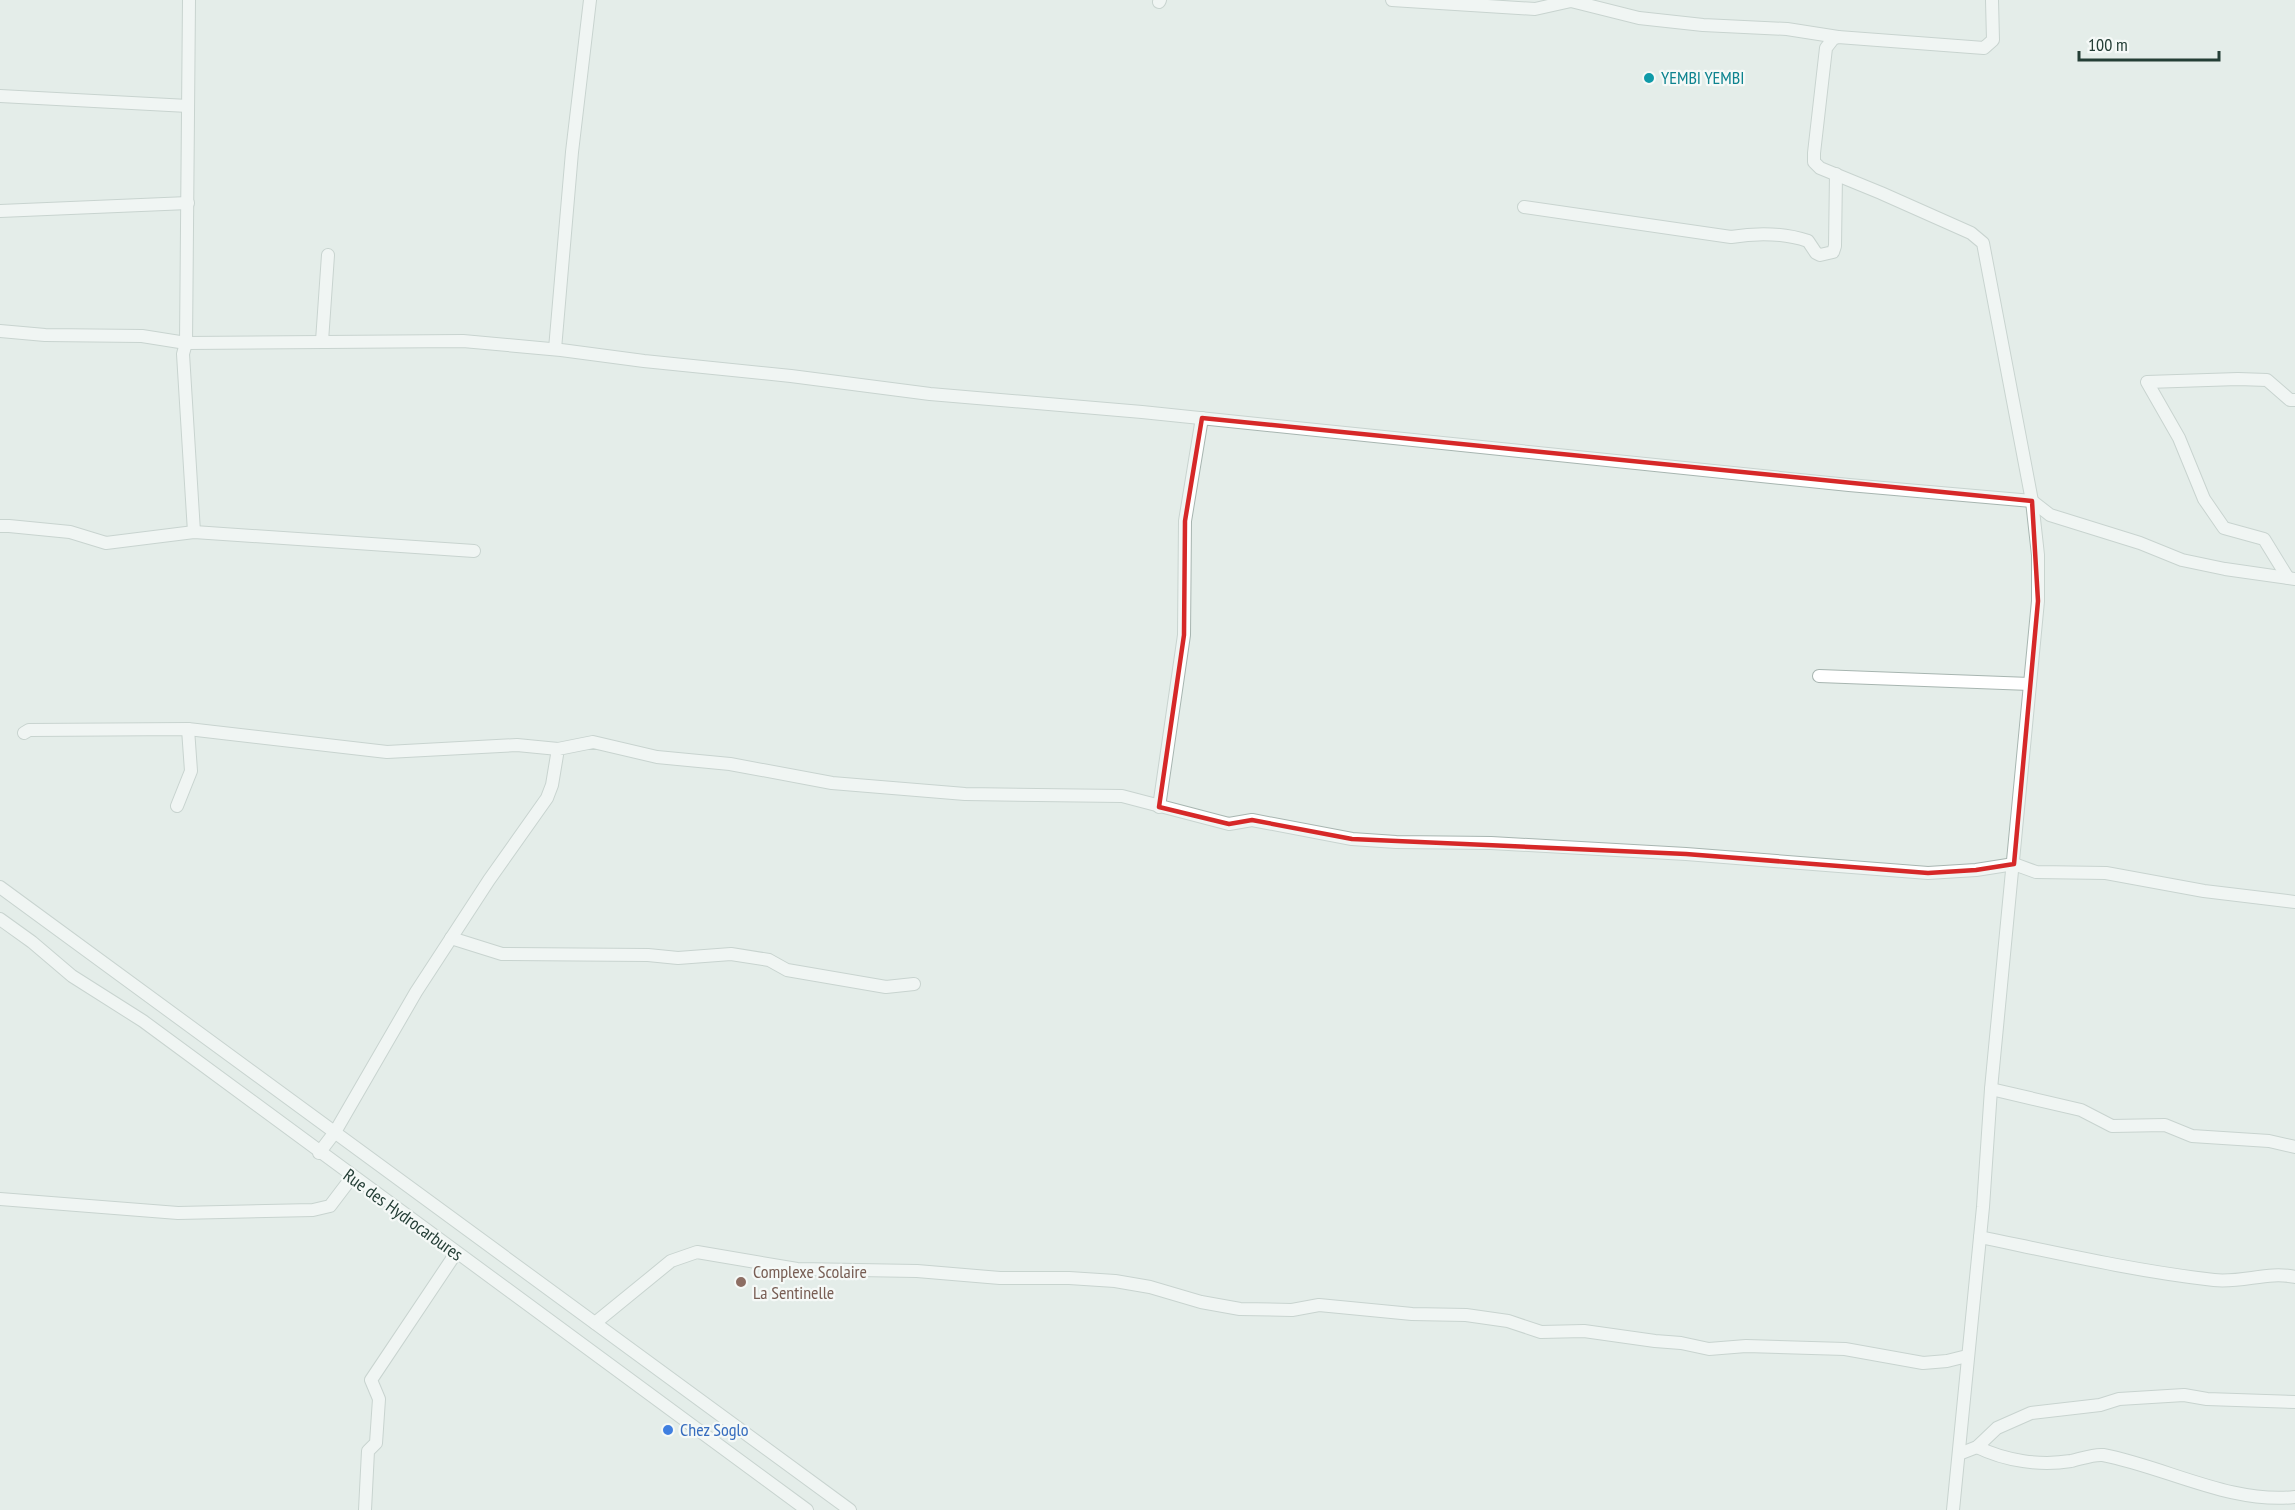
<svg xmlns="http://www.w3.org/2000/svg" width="2295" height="1510" viewBox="0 0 2295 1510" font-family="'PT Sans Narrow',sans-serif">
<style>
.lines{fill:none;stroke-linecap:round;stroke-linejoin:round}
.minor-casing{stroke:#a7b5b0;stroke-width:14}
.minor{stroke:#fff;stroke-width:12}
.marked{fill:none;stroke:#d62828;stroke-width:4.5;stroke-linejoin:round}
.culture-dot{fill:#0f9aa8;stroke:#f5f9f7;stroke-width:2}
.education-dot{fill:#8d6e63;stroke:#f5f9f7;stroke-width:2}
.shop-dot{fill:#3f7fe0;stroke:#f5f9f7;stroke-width:2}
.labels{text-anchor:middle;stroke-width:4.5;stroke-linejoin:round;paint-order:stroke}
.culture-label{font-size:18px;fill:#0d838f;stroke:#f5f9f7;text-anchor:start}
.street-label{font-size:18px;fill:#243e36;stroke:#f5f9f7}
.education-label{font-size:18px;fill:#785e54;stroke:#f5f9f7;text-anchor:start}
.shop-label{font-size:18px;fill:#366cbe;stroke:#f5f9f7;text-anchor:start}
</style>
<rect width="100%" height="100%" fill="#e4ede9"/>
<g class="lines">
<g class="minor-casing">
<g id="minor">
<path d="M189 0 186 343 183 354 194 532"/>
<path d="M1392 0 1535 9 1571 1 1639 18 1703 25 1787 29 1838 37"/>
<path d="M1159 2 1160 0"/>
<path d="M0 96 188 106"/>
<path d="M1524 207 1731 237C1755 233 1784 233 1808 241L1816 253 1820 255 1833 252 1835 246 1836 174"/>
<path d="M0 211 188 203"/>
<path d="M0 331 45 335 142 336 186 343 463 341 561 350 644 361 791 376 930 394 1142 412 1849 485 2032 501 2050 515 2140 543 2182 560 2225 569 2295 579"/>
<path d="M322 341 328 255"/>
<path d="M555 349 572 152 590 0"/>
<path d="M0 526H9L70 532 106 543 194 532 474 551"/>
<path d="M2288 578 2264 539 2224 528 2204 499 2179 438 2147 382 2238 379 2267 380 2290 400H2295"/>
<path d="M1819 676 2030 684"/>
<path d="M24 733 29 730 188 729 387 752 517 745 558 749"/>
<path d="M177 806 191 771 188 729"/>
<path d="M1159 807 1184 635 1185 521 1202 418"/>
<path d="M0 887 850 1510"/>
<path d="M0 919 32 942 72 976 143 1021 807 1510"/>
<path d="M451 938 502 954 648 955 678 958 731 954 769 960 787 970 886 987 914 984"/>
<path d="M1991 1089 2081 1110 2112 1126 2165 1125 2192 1136 2269 1141 2295 1147"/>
<path d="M319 1153 335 1132 416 992 489 880 547 798 552 785 558 749 593 742 657 757 730 764 832 783 965 794 1122 796 1229 824 1252 820 1352 839 1396 842 1491 843 1686 854 1928 873 1976 870 2014 864 2036 872 2106 873 2204 891 2295 902"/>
<path d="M0 1199 178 1213 313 1210 330 1206 352 1177"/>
<path d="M1980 1237C2057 1253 2135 1271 2214 1280 2243 1283 2268 1271 2295 1277"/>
<path d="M595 1323 671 1261 697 1252 797 1269 917 1271 1000 1278H1069L1115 1281 1150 1287 1201 1302 1240 1309 1292 1310 1319 1305 1412 1314 1466 1315 1508 1321 1541 1332 1584 1331 1655 1341 1681 1343 1709 1349 1746 1346 1845 1349 1923 1363 1947 1361 1967 1356"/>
<path d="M1977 1447C2006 1461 2040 1466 2071 1461 2081 1459 2093 1454 2103 1455 2166 1467 2230 1504 2295 1497"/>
<path d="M1959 1454 1977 1447 1997 1428 2031 1413 2100 1405 2119 1399 2184 1395 2207 1399 2295 1402"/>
<path d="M365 1510 368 1451 376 1443 379 1399 371 1380 456 1253"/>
<path d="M1953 1510 1983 1207 1991 1089 2038 601V555L2032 501 1983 243 1971 233 1881 193 1820 168 1814 162V153L1826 48 1833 39 1838 37 1984 48 1993 40 1992 0"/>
</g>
</g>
<use href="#minor" class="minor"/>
</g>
<path d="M0 0H2295V1510H0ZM1202 418 2032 501 2038 601 2014 864 1976 870 1928 873 1686 854 1352 839 1252 820 1229 824 1159 807 1184 635 1185 521Z" fill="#e4ede9" fill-opacity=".55" fill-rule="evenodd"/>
<path class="marked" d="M1202 418 2032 501 2038 601 2014 864 1976 870 1928 873 1686 854 1352 839 1252 820 1229 824 1159 807 1184 635 1185 521Z"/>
<circle class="culture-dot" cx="1649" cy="78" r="6"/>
<circle class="education-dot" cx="741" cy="1282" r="6"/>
<circle class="shop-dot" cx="668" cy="1430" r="6"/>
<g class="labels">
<g class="culture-label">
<text x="1661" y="84">YEMBI YEMBI</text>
</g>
<g class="street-label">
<text transform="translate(403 1215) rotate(36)" y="6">Rue des Hydrocarbures</text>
</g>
<g class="education-label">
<text x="753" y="1278">Complexe Scolaire<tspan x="753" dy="21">La Sentinelle</tspan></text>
</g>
<g class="shop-label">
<text x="680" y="1436">Chez Soglo</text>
</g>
</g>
<path d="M2079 51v9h140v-9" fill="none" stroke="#243e36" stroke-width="3"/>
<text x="2088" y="51" font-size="18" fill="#243e36" stroke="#f5f9f7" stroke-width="4.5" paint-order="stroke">100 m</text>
</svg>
